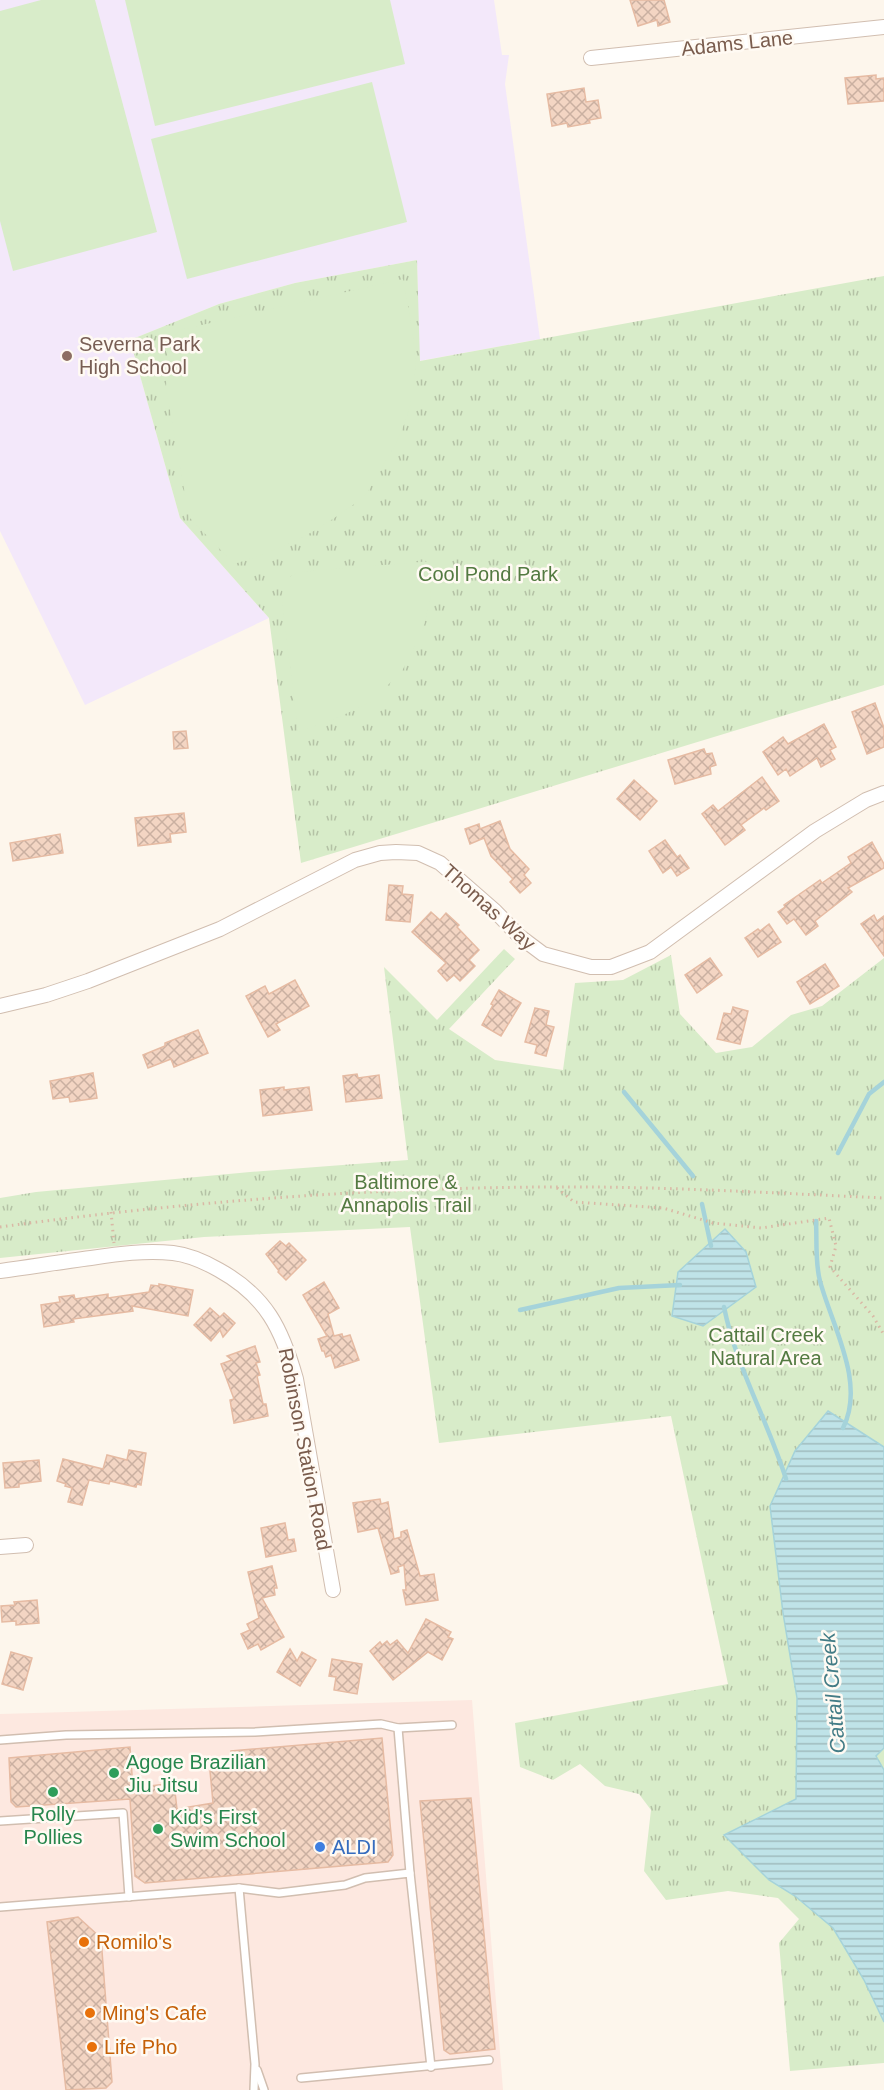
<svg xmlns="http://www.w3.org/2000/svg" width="884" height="2090" viewBox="0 0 884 2090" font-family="Arial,sans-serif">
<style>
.commercial{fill:#fde8e0}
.education{fill:#f3e8fa}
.grass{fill:url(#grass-tufts)}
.garden{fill:#d8ecc9}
.water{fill:url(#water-rules);stroke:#a5d3da;stroke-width:1.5}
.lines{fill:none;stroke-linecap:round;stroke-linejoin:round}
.stream{stroke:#a5d3da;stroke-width:4.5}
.building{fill:url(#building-cross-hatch);stroke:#e6bba3;stroke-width:1.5}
.service-casing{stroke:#d1beb0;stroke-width:10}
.minor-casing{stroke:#d1beb0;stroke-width:16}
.path{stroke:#d9b8a5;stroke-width:3;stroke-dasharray:1.5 4.5;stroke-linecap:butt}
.service{stroke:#fff;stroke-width:7}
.minor{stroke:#fff;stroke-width:14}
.education-dot{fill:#8d6e63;stroke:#fffaf3;stroke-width:2}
.leisure-dot{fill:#2e9e5b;stroke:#fffaf3;stroke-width:2}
.shop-dot{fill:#3f7fe0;stroke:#fffaf3;stroke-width:2}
.food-dot{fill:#e8710a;stroke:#fffaf3;stroke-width:2}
.labels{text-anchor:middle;stroke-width:5;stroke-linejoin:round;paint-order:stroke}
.street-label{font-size:20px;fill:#7a5c4d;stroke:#fffaf3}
.education-label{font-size:20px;fill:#785e54;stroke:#fffaf3;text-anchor:start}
.park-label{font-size:20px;fill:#537a41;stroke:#fffaf3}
.leisure-label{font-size:20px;fill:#27864d;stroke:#fffaf3;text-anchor:start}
.shop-label{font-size:20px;fill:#366cbe;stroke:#fffaf3;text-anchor:start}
.food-label{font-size:20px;fill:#c56008;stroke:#fffaf3;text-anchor:start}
.water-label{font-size:21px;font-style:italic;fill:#437c86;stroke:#fffaf3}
</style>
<defs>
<pattern id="grass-tufts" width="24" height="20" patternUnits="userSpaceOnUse" patternTransform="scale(1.5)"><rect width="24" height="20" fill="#d8ecc9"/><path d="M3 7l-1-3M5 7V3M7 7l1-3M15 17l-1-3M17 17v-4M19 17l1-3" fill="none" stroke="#b4c2a5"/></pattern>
<pattern id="water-rules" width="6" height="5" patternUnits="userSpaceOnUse" patternTransform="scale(1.5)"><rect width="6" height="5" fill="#bfe3e8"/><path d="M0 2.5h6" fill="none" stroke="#a0bbbe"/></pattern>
<pattern id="building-cross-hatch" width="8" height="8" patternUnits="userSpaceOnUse" patternTransform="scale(1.5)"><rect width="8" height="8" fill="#f3d5c3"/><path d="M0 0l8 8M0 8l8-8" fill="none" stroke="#cab0a1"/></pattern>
</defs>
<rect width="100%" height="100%" fill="#fdf6ec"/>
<path class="commercial" d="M472 1700 503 2090H0V1714Z"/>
<path class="education" d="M0 0H494L502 55H509L505 84 540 339 419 361 417 260 295 283 219 304 130 340 180 518 269 618 85 705 0 531Z"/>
<g class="grass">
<path d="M417 260 420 361 884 276V685L301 863 269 618 180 518 130 340 219 304 295 283Z"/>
<path d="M504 949 515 959 449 1029 495 1060 563 1070 575 983 623 980 671 955 680 1014 716 1053 752 1047 791 1015 822 1006 884 958V2063L790 2071 779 1943 799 1919 778 1898 728 1891 666 1900 644 1871 651 1810 639 1794 605 1786 580 1764 553 1780 520 1767 515 1723 728 1684 671 1416 439 1443 410 1227 204 1237 0 1258V1198L36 1192 250 1172 408 1160 384 967 437 1020Z"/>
</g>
<g class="garden">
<path d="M41 0H95L157 232 13 271 0 221V11Z"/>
<path d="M125 0H390L405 64 155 126Z"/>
<path d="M372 82 407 222 187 279 151 139Z"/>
<path d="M403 279C408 310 417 342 415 374 413 405 403 433 387 459 380 469 375 481 368 491 361 500 350 507 340 514 307 538 273 552 234 564L189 517 166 388 168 342 180 330Z"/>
<path d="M432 561 430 600 423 630 402 671 371 702 339 717 298 732 282 601C283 584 282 579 299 572Z"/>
</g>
<g class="water">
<path d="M725 1229 746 1252 756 1287 703 1326 672 1316 678 1272Z"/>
<path d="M828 1411 884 1447V1748L876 1756 884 1770V2022L864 1980 833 1928 795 1896 769 1880 724 1835 796 1799 797 1698 783 1613 770 1506 795 1451Z"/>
</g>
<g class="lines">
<g class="stream">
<path d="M624 1092 693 1176"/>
<path d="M838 1153 869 1094 884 1082"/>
<path d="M702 1204 711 1246"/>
<path d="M816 1221C817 1240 815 1263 820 1281 832 1326 866 1383 843 1428"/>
<path d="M724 1307C736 1367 768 1421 786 1479"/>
<path d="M520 1310 619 1288 680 1285"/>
</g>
</g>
<g class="building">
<path d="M630 0H664L670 22 658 26 657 20 638 26Z"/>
<path d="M876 75V79L884 78V101L848 104 845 78Z"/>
<path d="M584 88 586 102 598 100 601 118 589 120 590 123 568 127 567 123 552 126 547 94Z"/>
<path d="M875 703 884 728V747L867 754 852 712Z"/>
<path d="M824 724 836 747 830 750 835 759 821 767 817 758 790 776 786 769 778 775 763 752 783 737 788 744Z"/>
<path d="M186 731 188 748 174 749 173 732Z"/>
<path d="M704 749 706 754 712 753 716 765 710 767 711 774 675 784 668 760Z"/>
<path d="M762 777 779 801 766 810 764 808 741 825 745 830 725 845 702 814 713 805 718 811Z"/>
<path d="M634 780 657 801 640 820 617 799Z"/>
<path d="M184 813 186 832 170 834 171 842 138 846 135 818Z"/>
<path d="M500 821 510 849 529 869 524 875 531 883 520 893 510 882 513 879 491 856 484 838 470 844 465 829 479 824 480 829Z"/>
<path d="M60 834 63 853 13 861 10 843Z"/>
<path d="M665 840 677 857 680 855 689 868 677 876 671 867 663 873 649 851Z"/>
<path d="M872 842 884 864V868L848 888 852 892 815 921 818 926 806 935 794 919 787 924 778 912 785 907 784 905 820 880 822 883 851 863 848 857Z"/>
<path d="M389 885 403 886 402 894 413 895 410 922 386 920Z"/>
<path d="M431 912 440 920 446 913 459 925 457 927 479 950 469 960 475 966 460 981 454 975 447 981 438 971 446 963 412 932Z"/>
<path d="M874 915 877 921 884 916V956L861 924Z"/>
<path d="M769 924 781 942 758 957 745 938 758 929 760 931Z"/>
<path d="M710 958 722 975 697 993 685 975Z"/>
<path d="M825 964 839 986 810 1004 797 982Z"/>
<path d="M295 980 309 1006 276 1024 280 1030 268 1037 246 996 265 986 269 994Z"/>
<path d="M499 990 521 1003 501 1036 482 1025 493 1005 491 1004Z"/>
<path d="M733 1007 748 1011 740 1044 717 1039 724 1013 731 1014Z"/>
<path d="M535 1008 549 1011 546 1025 554 1027 546 1056 535 1053 537 1045 525 1042Z"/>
<path d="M198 1030 208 1053 174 1067 171 1059 148 1068 143 1055 165 1046V1043Z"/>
<path d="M93 1073 97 1098 70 1102 69 1097 53 1099 50 1081Z"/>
<path d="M357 1074 358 1078 379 1075 382 1098 346 1102 343 1076Z"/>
<path d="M284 1087V1090L309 1087 312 1110 263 1116 260 1090Z"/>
<path d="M280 1241 286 1246 289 1243 306 1260 286 1280 278 1272 279 1271 266 1254Z"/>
<path d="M324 1282 339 1308 328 1314 334 1336 342 1334 343 1337 350 1335 359 1360 335 1368 331 1355 326 1357 324 1351H322L318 1339 327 1336 303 1295Z"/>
<path d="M159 1284 193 1290 188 1316 132 1306 133 1311 73 1319 74 1322 44 1327 41 1305 60 1302 59 1297 74 1295 75 1299 108 1294V1298L149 1292 151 1285 159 1286Z"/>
<path d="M210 1308 220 1317 224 1313 235 1323 223 1337 220 1330 211 1341 194 1325Z"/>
<path d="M255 1346 260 1362 256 1363 260 1375 257 1376 263 1404H266L268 1416 234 1423 230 1400 234 1399 221 1364 232 1360 227 1356Z"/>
<path d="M129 1450 146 1453 141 1485 137 1484 136 1487 110 1481 109 1484 89 1480 82 1505 68 1502 72 1488 65 1486 66 1484 57 1481 63 1459 103 1469 107 1455 127 1460Z"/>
<path d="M39 1460 41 1481 19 1484V1487L5 1488 3 1463Z"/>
<path d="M380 1499 381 1504 388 1502 394 1539 401 1537V1532L407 1530 420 1576 434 1574 438 1600 406 1605 403 1590H406L404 1565 398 1567 399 1572 391 1574 378 1528 358 1532 353 1503Z"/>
<path d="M285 1523 288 1540 294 1539 296 1551 266 1557 261 1528Z"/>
<path d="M272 1566 277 1588H274L275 1595 262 1598 284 1637 261 1650 258 1644 248 1649 241 1634 250 1630 247 1624 259 1618 248 1572Z"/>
<path d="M37 1600 39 1623 16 1625V1621L2 1622 1 1606 15 1605 14 1602Z"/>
<path d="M426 1619 451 1632 448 1637 453 1639 442 1660 428 1652 393 1680 370 1651 380 1642 382 1645 387 1641 390 1645 397 1640 408 1653Z"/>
<path d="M290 1649 297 1661 302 1652 316 1660 300 1686 277 1672Z"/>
<path d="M11 1652 32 1658 23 1690 2 1684Z"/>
<path d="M332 1659 362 1664 357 1694 334 1690 336 1677 329 1676Z"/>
<path d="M382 1738 393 1855 388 1862 145 1883 135 1876 130 1799 16 1807 11 1802 9 1758 130 1747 133 1788 174 1783 177 1809 213 1803 210 1771 232 1765 231 1751Z"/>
<path d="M471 1798 495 2049 450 2054 444 2050 420 1801Z"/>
<path d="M78 1917 101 1938 112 2082 106 2088 66 2090 47 1922Z"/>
</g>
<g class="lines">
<g class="service-casing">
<g id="service">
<path d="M398 1728 410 1873"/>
<path d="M0 1740 66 1735 255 1732 381 1724 398 1728 452 1725"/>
<path d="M0 1821 123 1813 129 1897"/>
<path d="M239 1888 255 2064 254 2090"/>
<path d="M0 1907 239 1888 279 1893 345 1885 365 1878 410 1873 431 2067"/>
<path d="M257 2070 264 2090"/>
<path d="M301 2078 489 2060"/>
</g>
</g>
<g class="minor-casing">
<g id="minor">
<path d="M591 58 884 27"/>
<path d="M0 1006 46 995 88 981 220 929 355 860 380 853 396 852 418 853 440 863 495 911 519 936 543 954 591 967H611L650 952 815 831 866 800 884 793"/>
<path d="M0 1271C30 1267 60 1262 91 1258 118 1254 145 1250 173 1253 190 1255 205 1262 219 1270 266 1296 282 1329 296 1379L333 1590"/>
<path d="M0 1547 26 1545"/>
</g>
</g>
<g class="path">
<path d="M557 1188 574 1202 663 1208 713 1223 761 1228 829 1218 836 1246 830 1267 873 1316 884 1335"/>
<path d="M111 1212 114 1243"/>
<path d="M0 1227C182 1202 365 1188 548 1187 660 1186 772 1193 884 1198"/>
</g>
<use href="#service" class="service"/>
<use href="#minor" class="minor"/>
</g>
<circle class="education-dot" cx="67" cy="356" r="6"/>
<g class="leisure-dot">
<circle cx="114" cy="1773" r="6"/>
<circle cx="53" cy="1792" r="6"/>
<circle cx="158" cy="1829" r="6"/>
</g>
<circle class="shop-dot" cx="320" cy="1847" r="6"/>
<g class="food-dot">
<circle cx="84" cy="1942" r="6"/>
<circle cx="90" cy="2013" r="6"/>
<circle cx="92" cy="2047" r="6"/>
</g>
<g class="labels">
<g class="street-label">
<text transform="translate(737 43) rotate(-6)" y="7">Adams Lane</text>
<text transform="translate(489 907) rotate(42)" y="7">Thomas Way</text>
<text transform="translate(305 1449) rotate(79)" y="7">Robinson Station Road</text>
</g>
<g class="education-label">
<text x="79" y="351">Severna Park<tspan x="79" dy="23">High School</tspan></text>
</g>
<g class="park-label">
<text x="488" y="581">Cool Pond Park</text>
<text x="406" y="1189">Baltimore &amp;<tspan x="406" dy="23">Annapolis Trail</tspan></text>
<text x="766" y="1342">Cattail Creek<tspan x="766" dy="23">Natural Area</tspan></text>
</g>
<g class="leisure-label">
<text x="126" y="1769">Agoge Brazilian<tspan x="126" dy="23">Jiu Jitsu</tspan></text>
<text x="53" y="1821" text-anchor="middle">Rolly<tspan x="53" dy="23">Pollies</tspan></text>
<text x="170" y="1824">Kid's First<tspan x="170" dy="23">Swim School</tspan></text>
</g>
<g class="shop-label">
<text x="332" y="1854">ALDI</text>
</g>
<g class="food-label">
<text x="96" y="1949">Romilo's</text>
<text x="102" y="2020">Ming's Cafe</text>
<text x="104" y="2054">Life Pho</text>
</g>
<g class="water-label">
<text transform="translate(833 1693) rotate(-95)" y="7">Cattail Creek</text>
</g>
</g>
</svg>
